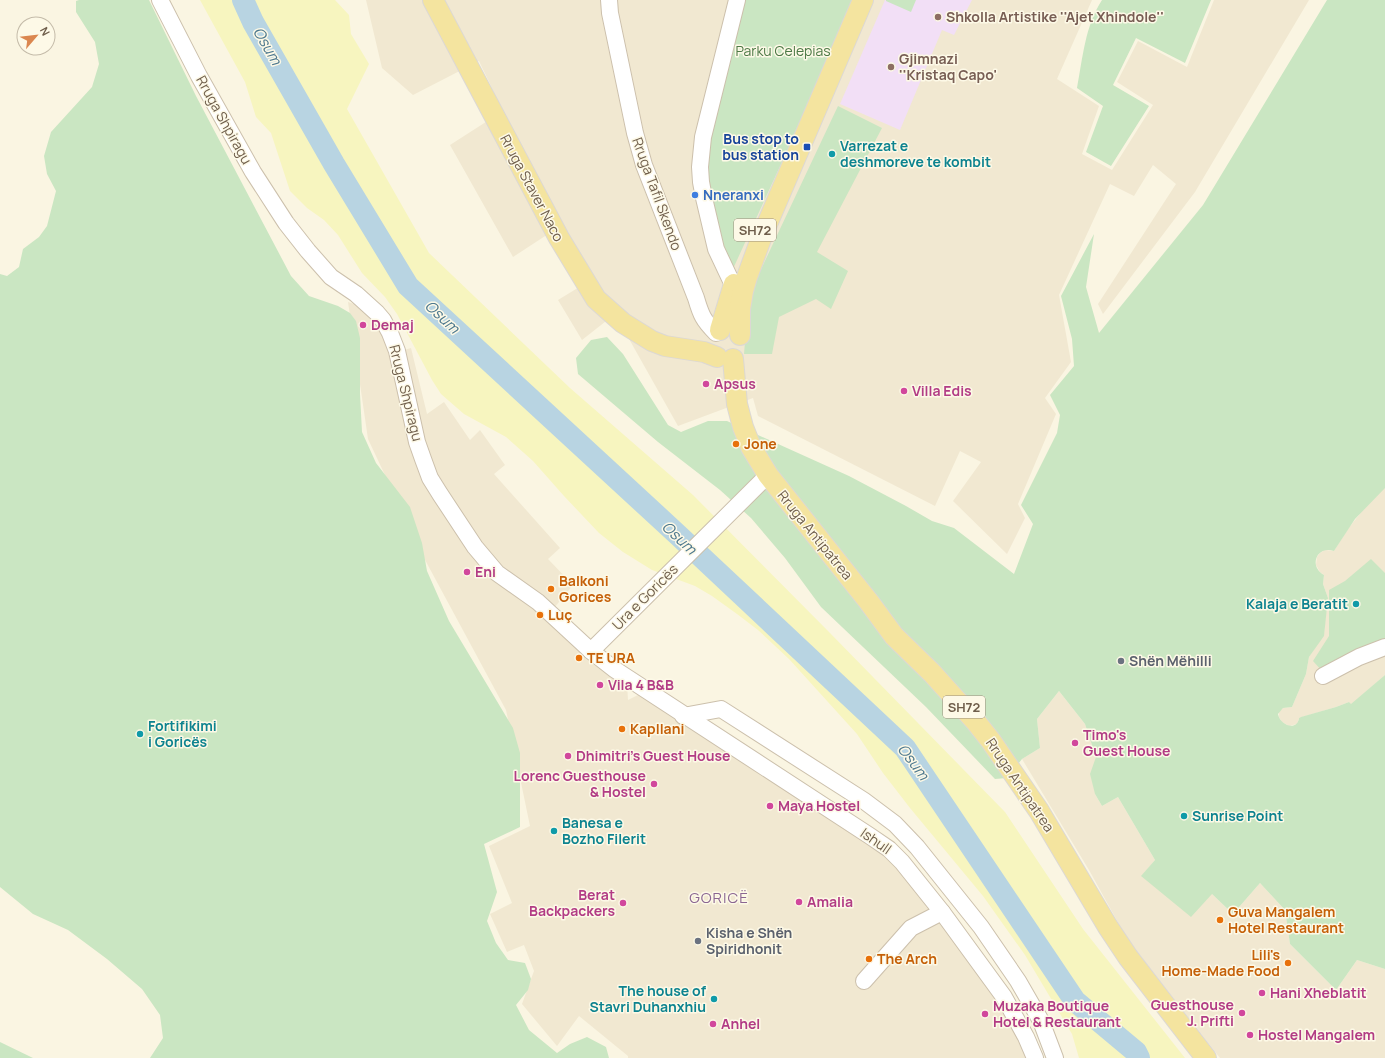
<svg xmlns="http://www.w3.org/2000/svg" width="1385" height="1058" viewBox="0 0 1385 1058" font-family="Manrope,sans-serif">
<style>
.residential{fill:#f1e8d1}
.education{fill:#f2dff6}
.green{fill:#cae6c2}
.sand{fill:#f7f5bf}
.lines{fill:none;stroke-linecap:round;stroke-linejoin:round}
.river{stroke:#b8d4e2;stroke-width:22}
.minor-casing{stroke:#ccc0ac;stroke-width:18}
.major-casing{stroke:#dcd8d4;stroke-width:22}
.minor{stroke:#fff;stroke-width:16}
.major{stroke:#f4e49f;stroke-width:20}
.education-dot{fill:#8d6e63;stroke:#fdf9e7;stroke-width:1.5}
.transit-dot{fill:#1a4fb4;stroke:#fdf9e7;stroke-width:1.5}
.culture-dot{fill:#0f9aa8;stroke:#fdf9e7;stroke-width:1.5}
.shop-dot{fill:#3f7fe0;stroke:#fdf9e7;stroke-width:1.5}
.hotel-dot{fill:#d1479c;stroke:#fdf9e7;stroke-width:1.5}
.food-dot{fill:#e8710a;stroke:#fdf9e7;stroke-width:1.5}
.worship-dot{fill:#6b7280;stroke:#fdf9e7;stroke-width:1.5}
.labels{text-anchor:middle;stroke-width:3;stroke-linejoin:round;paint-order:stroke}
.shield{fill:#fdf9e7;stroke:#9a8c7a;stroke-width:1}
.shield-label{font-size:13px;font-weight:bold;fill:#6f5e4b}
.education-label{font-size:14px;font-weight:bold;fill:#785e54;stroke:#fdf9e7;text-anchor:start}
.park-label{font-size:14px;fill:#4d7a46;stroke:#fdf9e7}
.street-label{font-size:14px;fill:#6f5e4b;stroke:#fdf9e7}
.transit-label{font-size:14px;font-weight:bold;fill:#164399;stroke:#fdf9e7;text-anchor:end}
.culture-label{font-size:14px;font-weight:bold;fill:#0d838f;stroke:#fdf9e7;text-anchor:start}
.shop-label{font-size:14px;font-weight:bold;fill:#366cbe;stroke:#fdf9e7;text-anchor:start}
.hotel-label{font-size:14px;font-weight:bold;fill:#b23c85;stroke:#fdf9e7;text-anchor:start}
.food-label{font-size:14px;font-weight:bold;fill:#c56008;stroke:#fdf9e7;text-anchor:start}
.worship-label{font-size:14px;font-weight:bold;fill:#5b616d;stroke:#fdf9e7;text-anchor:start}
.water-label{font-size:15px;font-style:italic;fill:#4d788e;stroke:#fdf9e7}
.neighbourhood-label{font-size:15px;letter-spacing:1px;fill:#8b6692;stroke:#fdf9e7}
</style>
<rect width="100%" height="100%" fill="#faf5e2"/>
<g class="residential">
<path d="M366 0H1092L1057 79 1099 106 1082 154 1112 170 1153 105 1117 82 1138 41 1187 67 1214 0H1309L1195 192 1103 314 1098 304 1176 184 1153 165 1134 196 1110 184 1059 295 1071 362 1045 398 1056 414 1018 504 1025 518 1007 554 953 501 981 462 960 451 935 506 758 416 753 398 678 426 615 314 582 340 558 300 594 278 562 225 513 257 450 145 503 111 479 61 413 95 382 68Z"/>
<path d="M348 302 360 306 374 314 394 353 411 348 427 414 444 402 470 440 480 430 505 465 494 474 560 548 548 559 573 585 545 619 594 665 627 683 628 700 644 692 893 860 991 988 1032 1058H628V1056L579 1016 557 1046 522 1004 534 971 524 945 507 952 490 914 512 903 489 846 530 826 506 710 424 558 368 439Z"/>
<path d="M1385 479V675L1351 705 1349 702 1336 707 1299 718 1297 724 1289 726 1282 722 1279 717V712L1283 708 1292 707 1306 674 1309 657 1324 634 1325 622 1328 598 1323 584 1324 575 1320 572 1316 565 1317 557 1320 553 1325 550 1334 551 1348 529 1366 506Z"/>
<path d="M1059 691 1085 724 1096 757 1095 794 1102 806 1118 797 1155 860 1142 876 1212 894 1233 914 1260 883 1285 910 1290 944 1336 990 1357 960 1385 969V1058H1220L1126 937 1089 870 1022 759 1040 748 1037 719Z"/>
</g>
<path class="education" d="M885 0H972L954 35 942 30 900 130 840 104Z"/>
<g class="green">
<path d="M79 0H149L196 96 291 276 309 296 338 306 350 313 356 321 360 338V394L362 432 376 463 410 507 422 543 427 571 449 621 513 728 520 753V827L484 844 497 892 487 921 496 943 508 960 525 963 531 979 528 990 516 1005 529 1030 557 1053 570 1044 587 1037 606 1047 609 1058H150L163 1038 160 1015 142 989 107 959 68 930 33 914 0 887V274L7 276 19 267 23 249 39 237 47 226 56 191 47 174 44 156 51 132 92 87 99 64 95 42 76 12V1Z"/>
<path d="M744 0H857L802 130 793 138 732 271 720 248 705 174 710 133 735 42Z"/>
<path d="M886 0H916L911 12 886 1Z"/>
<path d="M1102 0H1211L1185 63 1136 38 1113 85 1149 106 1111 166 1086 152 1103 106 1077 88C1083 57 1085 26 1102 0Z"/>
<path d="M1327 0H1385V488L1355 519 1334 551C1317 545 1308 566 1324 575L1323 584 1328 598 1324 636 1309 657 1306 674 1292 707 1283 708 1278 714C1280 725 1297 732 1299 718L1301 717 1336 707 1349 702 1351 704 1385 675V969L1357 960 1336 990 1290 944 1285 910 1260 883 1233 914 1212 894 1191 917 1141 876 1155 860 1118 797 1102 806 1095 794 1090 774 1096 757 1085 724 1059 691 1037 719 1040 748 1022 759 1007 778 995 779 926 707 821 607 785 558 751 518 720 490 658 442 578 374 576 358 591 340 607 337 623 354 668 425 681 432 708 421H727L849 476 906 506 932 521 954 528 1014 574 1033 524 1021 505 1057 433 1060 415 1050 395 1074 366 1072 339 1061 296 1094 234 1086 287 1099 333 1203 205Z"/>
<path d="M838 106 882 128 817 252 848 271 831 309 816 299 779 317 772 354H744L746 330 755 282Z"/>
<path d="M1371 559 1385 573V643L1323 672 1313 661 1329 636V590L1345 581Z"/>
<path d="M0 1042 33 1058H0Z"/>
</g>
<path class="sand" d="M200 0H335L349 15 351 34 369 64 347 109 429 253 570 388 693 495 830 633 1005 812 1083 929 1185 1058H1079L1072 1034 1025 955 983 896 910 808 883 773 857 734 789 659 758 630 737 614 712 596 695 586 652 570 623 552 599 533 564 496 533 461 506 437 464 414 441 394 432 380 397 314 385 297 362 273 338 235 324 220 307 208 290 191 271 133 256 117 245 82Z"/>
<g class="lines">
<path class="river" d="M243 0 253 22 334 164 408 286 678 535 905 748 1075 1001 1136 1052 1139 1058"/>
<g class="minor-casing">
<g id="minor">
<path d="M160 0 199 76 253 172 286 223 308 251 331 277 356 294 377 313 383 320 390 333 397 351 417 442 423 459 430 478 440 494 475 547 497 573 538 602 591 651 614 669 870 836 889 849 902 862 942 912 1004 997 1026 1037 1035 1058"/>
<path d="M609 0 610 13 635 133 644 165 696 298C701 315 703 320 716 333"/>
<path d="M733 285 716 249 704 198 701 182 700 167 703 137 737 0"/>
<path d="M591 651 768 475"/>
<path d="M1323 676 1359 657 1385 647"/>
<path d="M683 716 721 709 863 800 895 824 917 847 981 927 1018 981 1041 1021 1055 1058"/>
<path d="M864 981 911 928 942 912"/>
</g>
</g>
<g class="major-casing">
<g id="major">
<path d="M433 0 559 238 596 299 623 323 652 341 665 346 704 352 717 357"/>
<path d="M720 330 734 284"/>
<path d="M740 335V309L743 291 747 277 762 236 863 0"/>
<path d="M733 359 737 404 743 427 751 447 768 475 869 602 894 636 932 673 976 722 991 741 1039 811 1108 927 1128 957 1206 1058"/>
</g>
</g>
<use href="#minor" class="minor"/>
<use href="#major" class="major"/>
</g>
<g class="education-dot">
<circle cx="938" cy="17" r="4"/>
<circle cx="891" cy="67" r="4"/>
</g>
<rect class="transit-dot" x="803" y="143" width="8" height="8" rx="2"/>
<g class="culture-dot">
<circle cx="832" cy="154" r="4"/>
<circle cx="1356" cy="604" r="4"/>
<circle cx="140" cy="734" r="4"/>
<circle cx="1184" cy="816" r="4"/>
<circle cx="554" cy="831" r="4"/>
<circle cx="714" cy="999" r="4"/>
</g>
<circle class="shop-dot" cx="695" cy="195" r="4"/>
<g class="hotel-dot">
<circle cx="363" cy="325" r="4"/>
<circle cx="706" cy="384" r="4"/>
<circle cx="904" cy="391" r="4"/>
<circle cx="467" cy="572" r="4"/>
<circle cx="600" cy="685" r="4"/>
<circle cx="1075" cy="743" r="4"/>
<circle cx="568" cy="756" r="4"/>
<circle cx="654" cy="784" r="4"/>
<circle cx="770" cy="806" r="4"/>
<circle cx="799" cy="902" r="4"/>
<circle cx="623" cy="903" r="4"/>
<circle cx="1262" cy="993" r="4"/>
<circle cx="1242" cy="1013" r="4"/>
<circle cx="985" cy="1014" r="4"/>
<circle cx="713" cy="1024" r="4"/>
<circle cx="1250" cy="1035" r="4"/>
</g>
<g class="food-dot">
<circle cx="736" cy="444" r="4"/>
<circle cx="551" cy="589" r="4"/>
<circle cx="540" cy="615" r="4"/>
<circle cx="579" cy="658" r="4"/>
<circle cx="622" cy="729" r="4"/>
<circle cx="1220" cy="920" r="4"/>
<circle cx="869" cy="959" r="4"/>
<circle cx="1288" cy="963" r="4"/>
</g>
<g class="worship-dot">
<circle cx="1121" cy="661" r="4"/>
<circle cx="698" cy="941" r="4"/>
</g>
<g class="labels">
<g class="shield">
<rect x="734" y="219" width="42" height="22" rx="3"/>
<rect x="943" y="696" width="42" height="22" rx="3"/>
</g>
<g class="shield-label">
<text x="755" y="235">SH72</text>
<text x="964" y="712">SH72</text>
</g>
<g class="education-label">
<text x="946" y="22">Shkolla Artistike ''Ajet Xhindole''</text>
<text x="899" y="64">Gjimnazi<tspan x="899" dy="16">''Kristaq Capo'</tspan></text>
</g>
<g class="park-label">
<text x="783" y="56">Parku Celepias</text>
</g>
<g class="street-label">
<text transform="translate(224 120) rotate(61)" y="5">Rruga Shpiragu</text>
<text transform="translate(532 188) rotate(62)" y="5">Rruga Staver Naco</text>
<text transform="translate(657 194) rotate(70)" y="5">Rruga Tafil Skendo</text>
<text transform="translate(406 393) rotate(76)" y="5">Rruga Shpiragu</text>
<text transform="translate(815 535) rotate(51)" y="5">Rruga Antipatrea</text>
<text transform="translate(645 597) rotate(-45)" y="5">Ura e Goricës</text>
<text transform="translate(1020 785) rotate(56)" y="5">Rruga Antipatrea</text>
<text transform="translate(876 841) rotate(35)" y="5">Ishull</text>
</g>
<g class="transit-label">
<text x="799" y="144">Bus stop to<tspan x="799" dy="16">bus station</tspan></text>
</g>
<g class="culture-label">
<text x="840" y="151">Varrezat e<tspan x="840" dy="16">deshmoreve te kombit</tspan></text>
<text x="1348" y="609" text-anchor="end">Kalaja e Beratit</text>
<text x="148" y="731">Fortifikimi<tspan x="148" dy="16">i Goricës</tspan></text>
<text x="1192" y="821">Sunrise Point</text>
<text x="562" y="828">Banesa e<tspan x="562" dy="16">Bozho Filerit</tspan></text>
<text x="706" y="996" text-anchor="end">The house of<tspan x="706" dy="16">Stavri Duhanxhiu</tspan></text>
</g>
<g class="shop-label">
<text x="703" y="200">Nneranxi</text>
</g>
<g class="hotel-label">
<text x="371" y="330">Demaj</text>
<text x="714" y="389">Apsus</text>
<text x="912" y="396">Villa Edis</text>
<text x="475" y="577">Eni</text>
<text x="608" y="690">Vila 4 B&amp;B</text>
<text x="1083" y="740">Timo's<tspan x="1083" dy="16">Guest House</tspan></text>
<text x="576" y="761">Dhimitri's Guest House</text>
<text x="646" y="781" text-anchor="end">Lorenc Guesthouse<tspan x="646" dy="16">&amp; Hostel</tspan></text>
<text x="778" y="811">Maya Hostel</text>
<text x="615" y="900" text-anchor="end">Berat<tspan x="615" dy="16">Backpackers</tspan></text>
<text x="807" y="907">Amalia</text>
<text x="1270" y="998">Hani Xheblatit</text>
<text x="1234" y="1010" text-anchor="end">Guesthouse<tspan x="1234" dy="16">J. Prifti</tspan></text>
<text x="993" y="1011">Muzaka Boutique<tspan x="993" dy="16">Hotel &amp; Restaurant</tspan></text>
<text x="721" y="1029">Anhel</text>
<text x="1258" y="1040">Hostel Mangalem</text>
</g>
<g class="food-label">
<text x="744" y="449">Jone</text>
<text x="559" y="586">Balkoni<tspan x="559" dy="16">Gorices</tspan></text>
<text x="548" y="620">Luç</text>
<text x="587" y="663">TE URA</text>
<text x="630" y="734">Kapllani</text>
<text x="1228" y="917">Guva Mangalem<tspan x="1228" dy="16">Hotel Restaurant</tspan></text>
<text x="1280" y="960" text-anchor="end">Lili's<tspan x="1280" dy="16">Home-Made Food</tspan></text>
<text x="877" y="964">The Arch</text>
</g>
<g class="worship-label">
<text x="1129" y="666">Shën Mëhilli</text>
<text x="706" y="938">Kisha e Shën<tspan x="706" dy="16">Spiridhonit</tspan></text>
</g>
<g class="water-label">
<text transform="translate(267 46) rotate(60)" y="5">Osum</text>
<text transform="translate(442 317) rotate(43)" y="5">Osum</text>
<text transform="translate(679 538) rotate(43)" y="5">Osum</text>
<text transform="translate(913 762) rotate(53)" y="5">Osum</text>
</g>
<g class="neighbourhood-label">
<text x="719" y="903">GORICË</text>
</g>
</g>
<g transform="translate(36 36) rotate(62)"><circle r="19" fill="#fdf9e7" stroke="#c4bba9"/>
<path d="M0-3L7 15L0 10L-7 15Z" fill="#db874f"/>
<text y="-6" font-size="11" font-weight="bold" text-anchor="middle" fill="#6f5e4b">N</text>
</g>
</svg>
